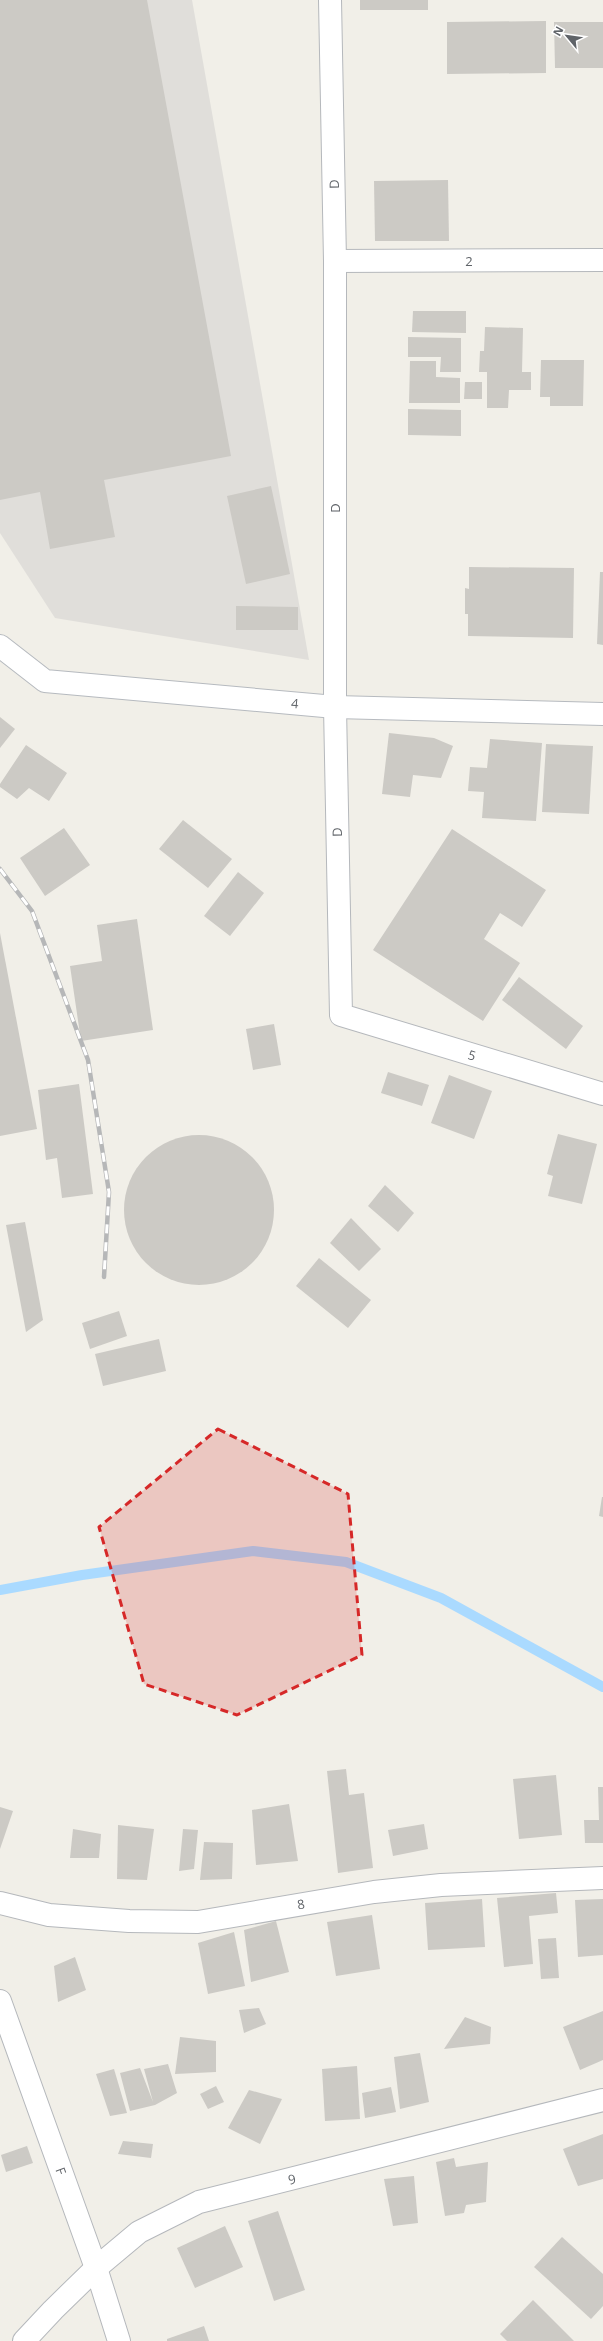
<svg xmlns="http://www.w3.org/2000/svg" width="603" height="2341" viewBox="0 0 603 2341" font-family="'Open Sans',sans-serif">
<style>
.industrial{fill:#e0deda}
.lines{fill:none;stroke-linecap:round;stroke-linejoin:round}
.stream{stroke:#aadaff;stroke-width:10}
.building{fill:#cccac5}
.street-casing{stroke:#b5b8bc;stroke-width:24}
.secondary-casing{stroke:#b6babf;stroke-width:24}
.street{stroke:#fff;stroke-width:22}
.secondary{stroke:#fff;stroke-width:22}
.rail-casing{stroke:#b6b7b8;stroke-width:4.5}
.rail{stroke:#fff;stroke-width:3;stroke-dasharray:9;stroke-linecap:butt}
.marked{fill:#d62828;fill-opacity:0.2;stroke:#d62828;stroke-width:3;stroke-dasharray:8 5;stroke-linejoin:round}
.labels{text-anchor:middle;stroke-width:3.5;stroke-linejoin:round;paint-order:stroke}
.street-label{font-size:13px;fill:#5f6368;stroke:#fff}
</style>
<rect width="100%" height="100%" fill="#f1efe8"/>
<path class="industrial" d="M0 0H192L309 660 55 618 0 533Z"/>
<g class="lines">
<path class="stream" d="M0 1590 82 1575 253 1551 346 1562 441 1598 603 1687"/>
</g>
<g class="building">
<path d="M0 0H147L231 456 104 480 115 537 50 549 40 492 0 500Z"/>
<rect x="360" y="0" width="68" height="10"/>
<path d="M546 21V73L447 74V22Z"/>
<path d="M554 22H603V68H555Z"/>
<path d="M448 180 449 241H375L374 181Z"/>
<path d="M413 311H466V333L412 332Z"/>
<path d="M485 327 523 328 522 372H531V390H509L508 408H487V372H479L480 351H484Z"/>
<path d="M408 337 461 338V372H440L441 357H408Z"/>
<path d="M541 360H584L583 406H550V397H540Z"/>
<path d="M410 361H436V377L460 378V403H409Z"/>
<path d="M465 382H482V399H464Z"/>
<path d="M408 409 461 410V436L408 435Z"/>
<path d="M271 486 290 574 246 584 227 496Z"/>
<path d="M469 567 574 568 573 638 468 636V614H465V588L469 589Z"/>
<path d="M600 572H603V645L597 644Z"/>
<path d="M236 606 298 607V630H236Z"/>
<path d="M0 717 15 729 0 748Z"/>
<path d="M389 733 434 738 453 746 441 778 413 775 410 797 382 794Z"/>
<path d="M490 739 542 743 536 821 482 818 484 792 468 791 470 767 487 768Z"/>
<path d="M546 744 593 746 589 814 542 812Z"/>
<path d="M26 745 67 773 49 801 29 788 17 799 0 787V784Z"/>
<path d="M183 820 232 859 208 888 159 849Z"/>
<path d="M64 828 90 865 45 896 20 858Z"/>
<path d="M452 829 546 890 522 927 500 913 484 939 520 963 483 1021 373 950Z"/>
<path d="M238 872 264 893 230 936 204 916Z"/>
<path d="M137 919 153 1030 81 1041 70 966 102 961 97 925Z"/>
<path d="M0 933 37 1129 0 1136Z"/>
<path d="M519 977 583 1026 566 1049 502 1000Z"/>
<path d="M274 1024 281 1065 253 1070 246 1029Z"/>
<path d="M388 1072 429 1085 422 1106 381 1093Z"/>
<path d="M449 1075 492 1091 474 1139 431 1123Z"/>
<path d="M79 1084 93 1194 62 1198 57 1158 46 1160 38 1090Z"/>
<path d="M558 1134 597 1144 582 1204 548 1196 553 1176 547 1174Z"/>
<circle cx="199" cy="1210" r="75"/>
<path d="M385 1185 414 1213 398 1232 368 1206Z"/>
<path d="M351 1218 381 1249 359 1271 330 1243Z"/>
<path d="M25 1222 43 1320 26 1332 6 1225Z"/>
<path d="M319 1258 371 1300 348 1328 296 1286Z"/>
<path d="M119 1311 127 1336 90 1349 82 1323Z"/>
<path d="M159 1339 166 1371 103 1386 95 1354Z"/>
<path d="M602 1497H603V1517L599 1516Z"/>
<path d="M346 1769 349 1795 364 1793 373 1868 338 1873 327 1771Z"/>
<path d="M556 1775 562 1835 519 1839 513 1779Z"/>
<path d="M598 1787H603V1843H585L584 1820H599Z"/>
<path d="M289 1804 298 1861 256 1865 252 1810Z"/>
<path d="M0 1807 13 1811 0 1849Z"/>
<path d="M424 1824 428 1849 393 1856 388 1830Z"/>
<path d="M118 1825 154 1829 147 1880 117 1879Z"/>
<path d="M73 1829 101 1834 99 1858H70Z"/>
<path d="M183 1829 198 1830 194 1869 179 1871Z"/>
<path d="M204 1842 233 1843 232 1879 200 1880Z"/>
<path d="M556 1893 558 1913 529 1916 533 1964 504 1967 497 1898Z"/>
<path d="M482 1899 485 1947 428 1950 425 1903Z"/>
<path d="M603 1899V1955L578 1957 575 1900Z"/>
<path d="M372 1915 380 1969 336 1976 327 1922Z"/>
<path d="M276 1921 289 1972 251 1982 244 1930Z"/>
<path d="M234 1932 245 1986 208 1994 198 1943Z"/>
<path d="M556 1938 559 1978 541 1979 538 1939Z"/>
<path d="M75 1957 86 1990 58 2002 54 1966Z"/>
<path d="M259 2008 266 2024 244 2033 239 2010Z"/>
<path d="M603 2011V2060L580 2070 563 2027Z"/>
<path d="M465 2017 491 2027 490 2044 444 2049Z"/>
<path d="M180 2037 216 2041V2072L175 2074Z"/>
<path d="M420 2053 429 2102 400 2109 394 2057Z"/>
<path d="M168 2064 177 2093 155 2105 130 2111 120 2073 140 2068 153 2102 144 2069Z"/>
<path d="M357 2066 360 2119 325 2121 322 2069Z"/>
<path d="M114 2069 127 2113 110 2116 96 2074Z"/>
<path d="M216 2086 224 2102 208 2109 200 2094Z"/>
<path d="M391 2087 396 2112 365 2118 362 2093Z"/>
<path d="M249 2090 282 2099 260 2144 228 2128Z"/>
<path d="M603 2134V2179L578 2186 563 2149Z"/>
<path d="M123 2141 153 2144 151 2158 118 2154Z"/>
<path d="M27 2146 33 2163 6 2172 1 2155Z"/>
<path d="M454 2158 456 2167 488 2162 486 2202 466 2205 464 2213 445 2216 436 2162Z"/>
<path d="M414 2176 418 2223 393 2226 384 2179Z"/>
<path d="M278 2211 305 2290 274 2301 248 2221Z"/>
<path d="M225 2226 243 2267 195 2288 177 2248Z"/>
<path d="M562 2237 603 2274V2306L591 2319 534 2267Z"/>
<path d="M533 2300 574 2341H507L500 2334Z"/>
<path d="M204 2326 209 2341H167V2339Z"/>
</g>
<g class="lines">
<g class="street-casing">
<g id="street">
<path d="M330 0 335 261V707L341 1015 603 1094"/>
<path d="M335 261 603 260"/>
<path d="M0 1903 49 1915 129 1921 198 1922 374 1892 441 1885 603 1878"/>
<path d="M0 2001 96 2268 119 2341"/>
<path d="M24 2341 53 2310 96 2268 139 2232 199 2202 603 2100"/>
</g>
</g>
<g class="secondary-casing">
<path id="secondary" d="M0 646 45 681 335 707 603 714"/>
</g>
<use href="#street" class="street"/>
<use href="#secondary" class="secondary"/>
<g class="rail-casing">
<path id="rail" d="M0 869 32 911 88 1060 109 1192 104 1277"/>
</g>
<use href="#rail" class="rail"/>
</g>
<path class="marked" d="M218 1429 348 1494 362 1655 237 1715 144 1684 99 1527Z"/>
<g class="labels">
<g class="street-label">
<text transform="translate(334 184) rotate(-91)" y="5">D</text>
<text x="469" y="266">2</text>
<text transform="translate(335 508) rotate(-90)" y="5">D</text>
<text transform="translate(295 703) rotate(5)" y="5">4</text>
<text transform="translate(337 832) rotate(-91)" y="5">D</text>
<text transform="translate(472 1055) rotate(17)" y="5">5</text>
<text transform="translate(301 1904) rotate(-9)" y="5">8</text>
<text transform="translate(61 2171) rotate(70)" y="5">F</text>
<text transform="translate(292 2179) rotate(-14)" y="5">9</text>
</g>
</g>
<g transform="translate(567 36) rotate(299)" stroke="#ffffff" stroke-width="3" paint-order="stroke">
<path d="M0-3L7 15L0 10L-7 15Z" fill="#5f6368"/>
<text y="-6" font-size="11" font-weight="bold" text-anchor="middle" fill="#5f6368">N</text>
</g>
</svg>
